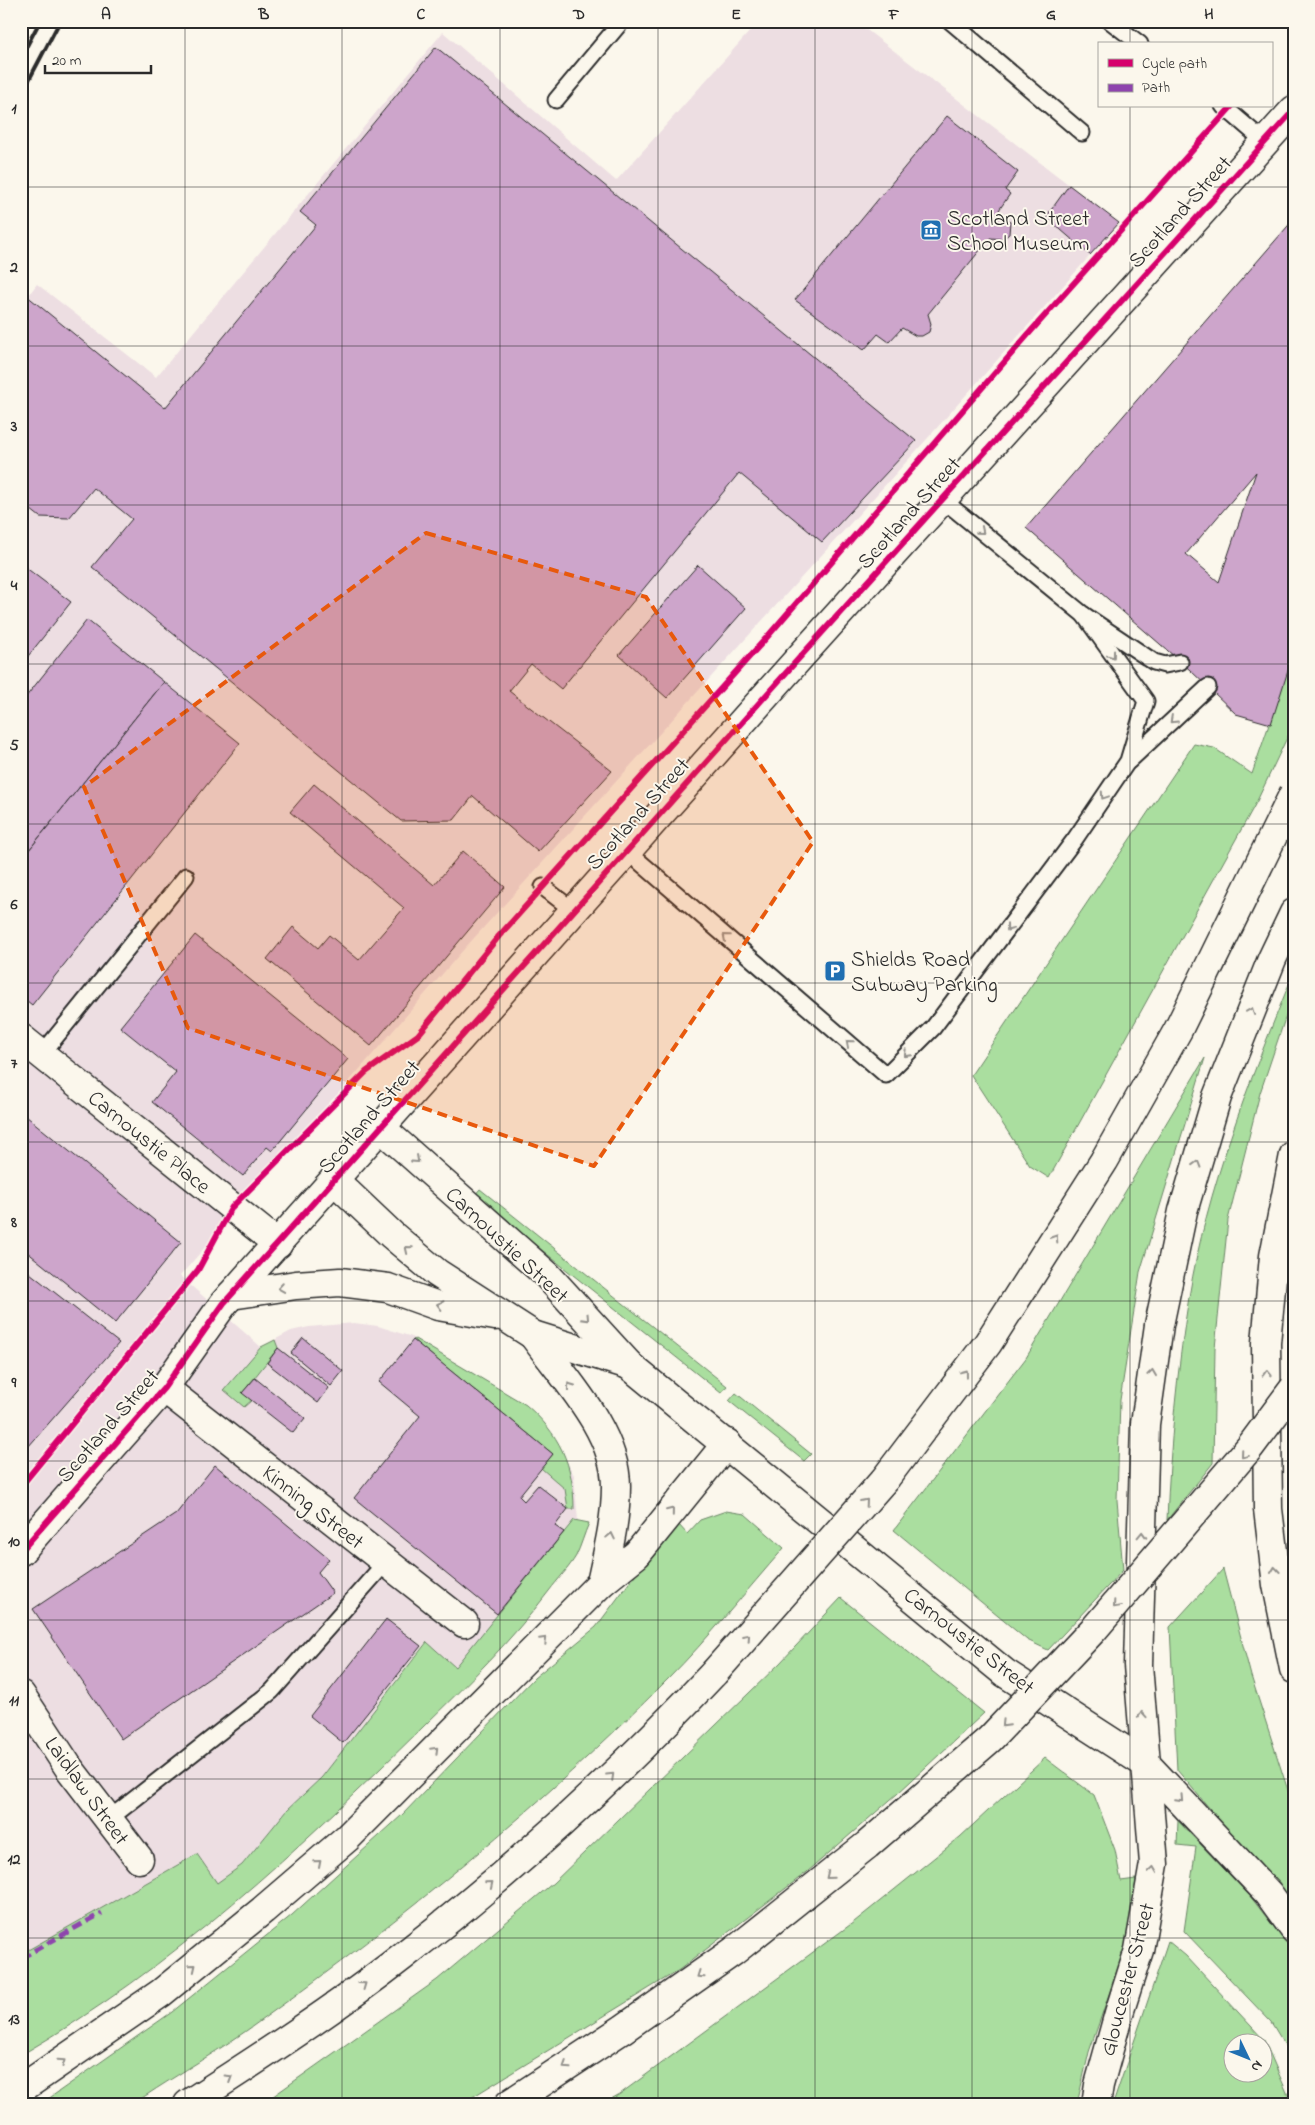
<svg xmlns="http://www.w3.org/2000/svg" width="1315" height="2125" viewBox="0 0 1315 2125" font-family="'Indie Flower',sans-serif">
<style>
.built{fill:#eddee2}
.green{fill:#aade9f;stroke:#6a8465;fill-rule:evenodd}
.building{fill:#cda5cb;stroke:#2b2b2b;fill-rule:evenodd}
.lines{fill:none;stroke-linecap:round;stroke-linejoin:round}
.lane-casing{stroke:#2b2b2b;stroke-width:19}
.street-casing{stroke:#2b2b2b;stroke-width:31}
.secondary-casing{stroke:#2b2b2b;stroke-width:31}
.primary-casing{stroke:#2b2b2b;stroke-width:31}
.highway-casing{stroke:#2b2b2b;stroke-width:31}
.lane{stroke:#fbf7ec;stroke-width:15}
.street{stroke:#fbf7ec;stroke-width:28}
.secondary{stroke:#fbf7ec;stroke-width:28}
.primary{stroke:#fbf7ec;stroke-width:28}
.highway{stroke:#fbf7ec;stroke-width:28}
.rail{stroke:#2b2b2b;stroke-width:4}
.highway-bridge-casing{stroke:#2b2b2b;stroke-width:31;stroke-linecap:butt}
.highway-bridge{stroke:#fbf7ec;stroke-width:28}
.quiet{stroke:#8e44ad;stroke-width:5;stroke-dasharray:10 5;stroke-linecap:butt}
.cycleway-casing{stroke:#fbf7ec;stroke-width:9}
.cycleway{stroke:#d6006c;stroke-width:6}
.oneway{stroke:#93918c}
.marked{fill:#e8590c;fill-opacity:0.2;stroke:#e8590c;stroke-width:4;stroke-dasharray:10 6;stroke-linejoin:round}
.grid{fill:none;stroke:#2b2b2b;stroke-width:1;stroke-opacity:0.55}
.labels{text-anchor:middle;stroke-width:4;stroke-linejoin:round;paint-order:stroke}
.street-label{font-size:22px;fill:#2b2b2b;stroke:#fbf7ec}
.poi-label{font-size:22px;fill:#2b2b2b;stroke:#fbf7ec;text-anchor:start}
.neatline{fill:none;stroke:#2b2b2b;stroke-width:2}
.grid-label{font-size:16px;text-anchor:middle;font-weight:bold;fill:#2b2b2b}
</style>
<rect width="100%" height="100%" fill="#fbf7ec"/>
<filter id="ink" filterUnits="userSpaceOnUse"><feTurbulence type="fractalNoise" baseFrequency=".02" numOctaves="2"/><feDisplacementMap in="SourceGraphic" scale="10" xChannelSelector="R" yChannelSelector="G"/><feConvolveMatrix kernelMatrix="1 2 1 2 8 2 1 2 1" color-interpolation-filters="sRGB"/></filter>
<g filter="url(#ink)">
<path class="built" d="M759 21H855L1119 223 927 439 465 948 180 1276 261 1347 291 1331 309 1327 354 1323 378 1326 412 1337 508 1394 557 1444 574 1475 579 1532 455 1668 426 1642 322 1777 287 1810 242 1865 217 1884 197 1854 21 1954V305L37 284 156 377 443 32 616 181Z"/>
<g class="green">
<path d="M1294 652V723L1257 801 1049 1178 1030 1166 971 1075 1194 744 1214 748 1252 774Z"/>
<path d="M1289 984 1294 985V992L1260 1093 1228 1220 1215 1348 1213 1463 1167 1520C1170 1446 1177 1371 1189 1297 1207 1189 1248 1085 1289 984Z"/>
<path d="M1205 1058 1140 1272 1120 1400 1117 1500 1123 1570 1048 1650 1027 1640 894 1530 1026 1358Z"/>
<path d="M480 1189 727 1386 721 1393 474 1196Z"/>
<path d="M415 1339 526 1405C559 1433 574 1465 574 1509H568L565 1489 541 1468 553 1454 413 1340Z"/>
<path d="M275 1340 278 1348 243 1392 252 1400 244 1407 224 1390 261 1347Z"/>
<path d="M736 1393 811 1454 804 1461 729 1401Z"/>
<path d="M726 1511 745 1514 784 1548C746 1591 709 1638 668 1679 543 1805 404 1918 260 2021 222 2049 181 2072 142 2098L132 2104H41L172 2012 292 1915 402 1815 534 1678 596 1627 635 1575 678 1524 687 1534 700 1520Z"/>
<path d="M574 1520 589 1523C584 1534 581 1546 576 1556 569 1568 558 1579 549 1591 512 1640 467 1684 423 1727 300 1848 172 1968 21 2055V1954L197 1854 217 1883 242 1865 287 1810 322 1777 427 1642 455 1667Z"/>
<path d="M1223 1569 1251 1676 1294 1809V1908L1177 1770 1170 1627Z"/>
<path d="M841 1598 984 1713 897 1794 807 1872 679 1970 461 2104H262L437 1980 553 1883 780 1663Z"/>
<path d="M1045 1758 1094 1795 1115 1850 1121 1881 1136 1879 1129 1936 1089 2052 1077 2104H602L620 2094 854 1922 960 1837Z"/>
<path d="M1178 1821 1250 1896 1294 1953V2060L1271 2022 1184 1931 1196 1847 1177 1845Z"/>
<path d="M1168 1941 1186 1956 1264 2040 1292 2104H1113ZM1232 2042H1262V2072H1232Z"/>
</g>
<g class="building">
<path d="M436 47 916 441 822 542 739 473 561 689 531 664 509 691 612 771 538 852 473 796 454 820 401 821 92 567 132 519 94 488 69 518 40 517 21 502V301L26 295 165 408 316 225 300 212Z"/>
<path d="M947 116 1018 172 1005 190 1010 194 999 210 1010 222 1009 234 1003 239 990 238 928 314 931 324 929 332 922 336H916L902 328 889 342 878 334 864 350 795 300Z"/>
<path d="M1069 185 1119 223 1090 255 1046 217Z"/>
<path d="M1294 219V652L1271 724 1236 714 1190 670 1026 528ZM1256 472 1219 582 1186 554Z"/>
<path d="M21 564 71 602 21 665Z"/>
<path d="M698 565 746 608 667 698 619 655Z"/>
<path d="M87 620 164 682 21 860V703Z"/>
<path d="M164 682 240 743 32 1005 21 996V860Z"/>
<path d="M314 784 434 885 463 851 505 887 371 1046 267 959 293 927 318 948 329 935 359 960 404 908 290 812Z"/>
<path d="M195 935 348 1059 272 1151 267 1147 243 1176 152 1102 176 1072 120 1027Z"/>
<path d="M21 1112 181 1242 115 1323 21 1247Z"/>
<path d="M21 1266 119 1343 21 1455Z"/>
<path d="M303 1338 343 1371 331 1386 291 1353Z"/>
<path d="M413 1340 553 1454 519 1496 524 1501 538 1485 568 1509 555 1526 564 1532 497 1614 354 1498 420 1416 379 1382Z"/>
<path d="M278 1348 329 1388 318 1403 267 1363Z"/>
<path d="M255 1378 305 1418 293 1433 242 1393Z"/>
<path d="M215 1465 329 1559 318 1572 333 1593 121 1739 33 1609 176 1514Z"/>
<path d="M386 1619 421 1646 343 1743 310 1716Z"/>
</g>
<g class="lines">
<g class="lane-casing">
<g id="lane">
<path d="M950 21 1082 133"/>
<path d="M1110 21 1140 44"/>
<path d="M556 100 622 21"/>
<path d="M1223 106 1265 142"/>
<path d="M943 500 1084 615 1154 662 1165 665 1180 662"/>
<path d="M1129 761 1208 687"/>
<path d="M627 851 886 1075 933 1028 1075 839 1128 761 1146 701 1084 615"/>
<path d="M543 887 574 911"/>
<path d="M42 1054 186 876"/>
<path d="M109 1819 272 1691 386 1562"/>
</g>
</g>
<g class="street-casing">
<g id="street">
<path d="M21 1038 278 1244"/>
<path d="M164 1388 464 1623"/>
<path d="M21 1695 69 1768 139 1859"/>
</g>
</g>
<g class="secondary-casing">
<g id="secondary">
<path d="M380 1127 547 1275 630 1366 1005 1673 1146 1764 1268 1893 1294 1929"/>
<path d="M334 1180 392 1235 437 1273 533 1335 629 1365"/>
<path d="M231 1295 296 1285 340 1282 388 1288 438 1306 495 1316"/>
<path d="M21 1551 164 1388 224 1303 801 656 1294 110"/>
</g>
</g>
<g class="primary-casing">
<path id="primary" d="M1096 2104 1099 2085 1119 2013 1139 1950 1154 1864 1146 1764"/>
</g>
<g class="highway-casing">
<g id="highway">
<path d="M1294 1155 1274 1256 1266 1343 1268 1509 1277 1585 1294 1669"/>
<path d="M533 1335C563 1377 616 1431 616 1486 616 1519 608 1551 601 1583"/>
<path d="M1146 1764 1138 1665 1145 1424 1159 1325 1183 1211 1217 1097 1272 959 1294 913"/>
<path d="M21 2089 161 1993 263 1910 347 1838 601 1583 637 1554 727 1443"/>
<path d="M188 2104C261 2057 335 2009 403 1956 514 1870 618 1775 714 1673"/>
<path d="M509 2104 623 2029 734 1951 867 1845"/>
</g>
</g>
<use href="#lane" class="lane"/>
<use href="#street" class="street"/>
<use href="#secondary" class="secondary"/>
<use href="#primary" class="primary"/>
<use href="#highway" class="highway"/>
<g class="rail">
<path d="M21 57 40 21"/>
<path d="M21 95 60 21"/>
</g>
<g class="highway-bridge-casing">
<g id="highway-bridge">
<path d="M714 1673 885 1479 988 1343 1104 1161 1178 1030 1294 793"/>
<path d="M867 1845 990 1739 1095 1628 1250 1447 1294 1388"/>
</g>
</g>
<use href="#highway-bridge" class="highway-bridge"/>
<path class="quiet" d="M21 1958 102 1913"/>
<g class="cycleway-casing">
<g id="cycleway">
<path d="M21 1486 198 1270 232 1207 366 1072 418 1035 499 936 768 636 1032 330 1232 106"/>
<path d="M21 1551 164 1388 224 1303 801 656 1294 110"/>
</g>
</g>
<use href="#cycleway" class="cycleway"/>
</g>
<defs><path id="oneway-chevron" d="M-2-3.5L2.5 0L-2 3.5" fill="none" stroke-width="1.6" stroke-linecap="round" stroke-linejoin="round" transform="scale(1.25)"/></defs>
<g class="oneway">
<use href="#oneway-chevron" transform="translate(981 531) rotate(40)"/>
<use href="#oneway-chevron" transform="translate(1112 655) rotate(54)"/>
<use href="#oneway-chevron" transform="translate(1173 720) rotate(137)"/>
<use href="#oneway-chevron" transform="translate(1104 796) rotate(124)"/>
<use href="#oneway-chevron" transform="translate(1009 928) rotate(127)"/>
<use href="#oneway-chevron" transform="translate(726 937) rotate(-139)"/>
<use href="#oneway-chevron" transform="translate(1251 1011) rotate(-68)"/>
<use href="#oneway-chevron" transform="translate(849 1043) rotate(-139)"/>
<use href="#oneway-chevron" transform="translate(907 1054) rotate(135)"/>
<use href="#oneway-chevron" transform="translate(416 1160) rotate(42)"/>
<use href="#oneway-chevron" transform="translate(1197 1164) rotate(-73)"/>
<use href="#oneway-chevron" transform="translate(1055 1238) rotate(-57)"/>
<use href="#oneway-chevron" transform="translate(408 1249) rotate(-141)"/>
<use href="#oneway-chevron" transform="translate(281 1288) rotate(171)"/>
<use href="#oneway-chevron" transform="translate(440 1305) rotate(-166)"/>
<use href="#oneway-chevron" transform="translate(586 1318) rotate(47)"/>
<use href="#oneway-chevron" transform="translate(965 1373) rotate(-53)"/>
<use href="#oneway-chevron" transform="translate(1152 1373) rotate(-82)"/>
<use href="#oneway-chevron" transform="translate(1267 1373) rotate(-92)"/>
<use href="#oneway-chevron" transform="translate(570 1386) rotate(-126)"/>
<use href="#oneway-chevron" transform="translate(1244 1455) rotate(130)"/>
<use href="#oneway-chevron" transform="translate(865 1502) rotate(-49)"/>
<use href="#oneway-chevron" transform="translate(671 1511) rotate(-51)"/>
<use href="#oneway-chevron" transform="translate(1142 1535) rotate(-88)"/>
<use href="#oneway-chevron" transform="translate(611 1536) rotate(-78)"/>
<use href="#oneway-chevron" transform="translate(1275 1570) rotate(-96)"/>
<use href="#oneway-chevron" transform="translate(1116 1605) rotate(131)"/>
<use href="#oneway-chevron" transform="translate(747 1637) rotate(-48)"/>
<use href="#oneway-chevron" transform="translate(544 1640) rotate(-45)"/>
<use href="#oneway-chevron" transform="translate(1142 1715) rotate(-94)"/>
<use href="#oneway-chevron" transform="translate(1005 1724) rotate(134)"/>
<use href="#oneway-chevron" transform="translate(435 1750) rotate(-45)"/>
<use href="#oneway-chevron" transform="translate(611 1776) rotate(-44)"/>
<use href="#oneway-chevron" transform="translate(1180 1799) rotate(47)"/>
<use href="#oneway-chevron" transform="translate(318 1863) rotate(-41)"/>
<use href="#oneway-chevron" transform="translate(1153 1870) rotate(-82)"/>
<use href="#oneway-chevron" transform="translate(829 1876) rotate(141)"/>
<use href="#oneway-chevron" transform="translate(490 1884) rotate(-40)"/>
<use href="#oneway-chevron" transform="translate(193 1967) rotate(-39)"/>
<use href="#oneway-chevron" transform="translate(700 1975) rotate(145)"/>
<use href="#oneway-chevron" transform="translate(363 1985) rotate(-36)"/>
<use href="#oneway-chevron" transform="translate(62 2062) rotate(-35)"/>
<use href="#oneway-chevron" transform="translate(566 2066) rotate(147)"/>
<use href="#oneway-chevron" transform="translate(229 2078) rotate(-32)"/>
</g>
</g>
<path class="marked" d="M426 533 646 597 813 842 594 1166 188 1028 84 787Z"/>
<path class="grid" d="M185 21V2104M342 21V2104M500 21V2104M658 21V2104M815 21V2104M972 21V2104M1130 21V44M1130 106V2104M21 187H1294M21 346H1294M21 505H1294M21 664H1294M21 824H1294M21 983H1294M21 1142H1294M21 1301H1294M21 1461H1294M21 1620H1294M21 1779H1294M21 1938H1294"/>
<defs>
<g id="museum-square" transform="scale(1.125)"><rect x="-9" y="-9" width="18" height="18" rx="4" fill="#1f6fb2" stroke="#fbf7ec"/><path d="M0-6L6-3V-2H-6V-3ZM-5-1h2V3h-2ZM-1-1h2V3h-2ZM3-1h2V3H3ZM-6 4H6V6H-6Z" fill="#fff"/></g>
<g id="parking-square" transform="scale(1.125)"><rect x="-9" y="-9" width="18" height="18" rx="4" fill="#1f6fb2" stroke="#fbf7ec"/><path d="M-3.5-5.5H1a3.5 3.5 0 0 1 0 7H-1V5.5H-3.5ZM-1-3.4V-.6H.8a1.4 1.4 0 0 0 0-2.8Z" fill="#fff"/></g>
</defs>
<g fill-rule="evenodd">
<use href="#museum-square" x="931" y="230"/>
<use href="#parking-square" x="835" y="971"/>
</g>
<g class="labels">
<g class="street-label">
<text transform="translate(1179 211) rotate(-48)" y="8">Scotland Street</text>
<text transform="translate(908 512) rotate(-48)" y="8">Scotland Street</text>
<text transform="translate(637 813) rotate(-48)" y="8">Scotland Street</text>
<text transform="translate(368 1116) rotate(-49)" y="8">Scotland Street</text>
<text transform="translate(150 1141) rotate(39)" y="8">Carnoustie Place</text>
<text transform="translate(508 1244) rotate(43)" y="8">Carnoustie Street</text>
<text transform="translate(107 1425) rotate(-49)" y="8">Scotland Street</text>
<text transform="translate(314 1506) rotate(38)" y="8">Kinning Street</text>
<text transform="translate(970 1640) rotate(38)" y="8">Carnoustie Street</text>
<text transform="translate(88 1790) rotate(54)" y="8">Laidlaw Street</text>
<text transform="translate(1126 1979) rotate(-75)" y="8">Gloucester Street</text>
</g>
<g class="poi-label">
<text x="947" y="225">Scotland Street<tspan x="947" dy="25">School Museum</tspan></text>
<text x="851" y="966">Shields Road<tspan x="851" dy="25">Subway Parking</tspan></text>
</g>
</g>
<rect width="1315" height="2125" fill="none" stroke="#fbf7ec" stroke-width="55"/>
<rect x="1098" y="42" width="175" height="65" fill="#fbf7ec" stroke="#a8a59f"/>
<rect x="1108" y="59" width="25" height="8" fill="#d6006c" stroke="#a8a59f"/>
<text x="1142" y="68" font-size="15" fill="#2b2b2b">Cycle path</text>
<rect x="1108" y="84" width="25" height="8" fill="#8e44ad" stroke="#a8a59f"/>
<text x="1142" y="92" font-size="15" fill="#2b2b2b">Path</text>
<g transform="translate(1248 2058) rotate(133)"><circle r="24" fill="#fbf7ec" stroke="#a8a59f"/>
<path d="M0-4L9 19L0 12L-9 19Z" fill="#1f6fb2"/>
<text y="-8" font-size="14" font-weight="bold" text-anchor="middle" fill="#2b2b2b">N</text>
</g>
<path d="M45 65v8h106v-8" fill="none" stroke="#2b2b2b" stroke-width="2.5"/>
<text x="52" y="65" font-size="15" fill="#2b2b2b" stroke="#fbf7ec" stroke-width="4" paint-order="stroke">20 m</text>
<rect x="28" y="28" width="1260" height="2070" class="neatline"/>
<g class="grid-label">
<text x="106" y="19">A</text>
<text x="264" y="19">B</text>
<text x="421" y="19">C</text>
<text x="579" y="19">D</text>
<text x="736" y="19">E</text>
<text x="894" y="19">F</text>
<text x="1051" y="19">G</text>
<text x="1209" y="19">H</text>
<text x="14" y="113">1</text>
<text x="14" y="272">2</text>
<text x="14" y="431">3</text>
<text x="14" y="590">4</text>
<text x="14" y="750">5</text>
<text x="14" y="909">6</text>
<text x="14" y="1068">7</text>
<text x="14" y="1227">8</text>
<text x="14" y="1387">9</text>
<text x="14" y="1546">10</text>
<text x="14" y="1705">11</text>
<text x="14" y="1864">12</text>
<text x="14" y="2024">13</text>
</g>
</svg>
